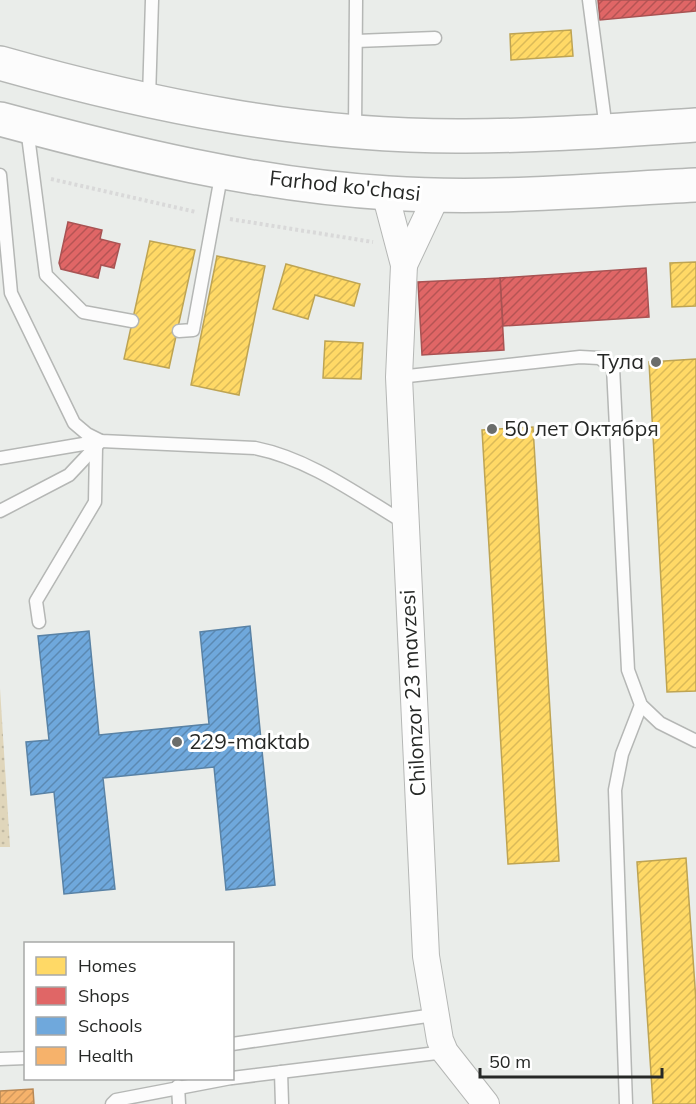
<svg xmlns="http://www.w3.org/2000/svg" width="696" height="1104" viewBox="0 0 696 1104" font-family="Mulish,sans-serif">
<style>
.grass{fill:url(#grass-dots)}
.homes{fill:url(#homes-hatch);stroke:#bea453;stroke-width:1.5}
.shops{fill:url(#shops-hatch);stroke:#a85353;stroke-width:1.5}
.schools{fill:url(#schools-hatch);stroke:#5982a5;stroke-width:1.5}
.health{fill:url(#health-hatch);stroke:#b88956;stroke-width:1.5}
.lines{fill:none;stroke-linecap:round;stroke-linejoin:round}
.lane-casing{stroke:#b5b7b5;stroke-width:15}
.street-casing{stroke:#b5b7b5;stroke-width:28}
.primary-casing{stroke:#b5b7b5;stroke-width:36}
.path{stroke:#d9d9d9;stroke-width:4;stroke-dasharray:3 3;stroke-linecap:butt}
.lane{stroke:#fcfcfc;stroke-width:12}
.street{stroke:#fcfcfc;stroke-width:26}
.primary{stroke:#fcfcfc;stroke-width:33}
.poi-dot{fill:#6b6d6b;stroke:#fff;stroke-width:2}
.labels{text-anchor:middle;stroke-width:6;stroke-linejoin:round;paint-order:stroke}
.street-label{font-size:21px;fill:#262826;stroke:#fff}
.poi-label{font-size:21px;fill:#262826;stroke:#fff;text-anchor:start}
</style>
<defs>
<pattern id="grass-dots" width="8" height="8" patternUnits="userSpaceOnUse" patternTransform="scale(1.5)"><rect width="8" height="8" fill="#e0d6bb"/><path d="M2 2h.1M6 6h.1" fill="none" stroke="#c0b8a1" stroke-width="1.8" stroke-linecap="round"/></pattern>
<pattern id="homes-hatch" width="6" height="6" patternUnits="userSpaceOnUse" patternTransform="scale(1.5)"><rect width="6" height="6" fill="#ffd966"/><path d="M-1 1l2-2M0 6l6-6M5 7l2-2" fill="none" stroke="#daba58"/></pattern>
<pattern id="shops-hatch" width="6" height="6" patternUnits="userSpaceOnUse" patternTransform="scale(1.5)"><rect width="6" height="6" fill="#e06666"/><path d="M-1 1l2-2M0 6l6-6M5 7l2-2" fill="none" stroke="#b55454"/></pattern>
<pattern id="schools-hatch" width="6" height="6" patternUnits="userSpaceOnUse" patternTransform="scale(1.5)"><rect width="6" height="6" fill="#6fa8dc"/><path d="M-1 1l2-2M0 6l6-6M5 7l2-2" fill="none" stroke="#5b89b2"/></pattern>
<pattern id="health-hatch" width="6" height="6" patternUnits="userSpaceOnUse" patternTransform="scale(1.5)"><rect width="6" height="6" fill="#f6b26b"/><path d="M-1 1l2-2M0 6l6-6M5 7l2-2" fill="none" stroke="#d3995d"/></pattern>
</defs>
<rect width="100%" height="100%" fill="#eaedea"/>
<path class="grass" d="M0 688 10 847H0Z"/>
<g class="homes">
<path d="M571 30 573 56 511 60 510 34Z"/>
<path d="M150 241 195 250 169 368 124 359Z"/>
<path d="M217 256 265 266 239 395 191 385Z"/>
<path d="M696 262V306L672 307 670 263Z"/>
<path d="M286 264 360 284 354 306 315 295 308 319 273 309Z"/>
<path d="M325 341 363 343 361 379 323 378Z"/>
<path d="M696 359V691L667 692 649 362Z"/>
<path d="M533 427 559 861 508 864 482 430Z"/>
<path d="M686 858 696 1001V1104H653L637 862Z"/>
</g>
<g class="shops">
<path d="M598 0H696V11L600 20Z"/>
<path d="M68 222 102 230 100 239 120 244 114 268 101 265 98 278 61 269 59 263Z"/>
<path d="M646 268 649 317 503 326 500 278Z"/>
<path d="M500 278 504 350 422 355 418 282Z"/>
</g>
<path class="schools" d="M250 626 275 885 226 890 214 767 103 778 115 889 64 894 54 792 31 795 26 742 49 740 38 636 89 631 99 735 209 724 200 632Z"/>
<path class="health" d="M33 1089 34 1104H0V1091Z"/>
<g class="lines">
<g class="lane-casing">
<g id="lane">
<path d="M589 0 606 129"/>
<path d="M356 41 435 38"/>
<path d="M149 98 152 0"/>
<path d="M27 128 46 275 83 312 132 321"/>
<path d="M355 130 356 0"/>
<path d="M0 175 11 293 74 423 87 434 101 441 255 448C310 459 358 495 405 523"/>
<path d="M179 331 193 330 222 171"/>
<path d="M399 377 580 357 599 358 613 367 628 670 641 705 660 723 696 741"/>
<path d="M0 458 101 441 69 475 0 511"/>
<path d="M39 622 36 601 95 502 96 447"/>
<path d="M232 1044 434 1015"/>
<path d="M0 1059 26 1058"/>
<path d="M281 1072 282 1104"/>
<path d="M232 1078 445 1052"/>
<path d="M178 1086 179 1104"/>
<path d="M112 1104 116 1100 231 1078"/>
<path d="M626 1104 615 790 622 754 641 705"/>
</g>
</g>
<g class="street-casing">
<g id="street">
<path d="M385 193 404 265 399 377 426 956 440 1040 445 1052 486 1104"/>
<path d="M404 265 437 195"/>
</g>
</g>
<g class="primary-casing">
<g id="primary">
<path d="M0 63C152 106 306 137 465 136 542 136 619 130 696 125"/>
<path d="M0 119C126 153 256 185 388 193 490 200 594 190 696 185"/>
</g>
</g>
<g class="path">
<path d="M51 179 196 212"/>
<path d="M230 219 373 242"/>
</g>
<use href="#lane" class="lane"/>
<use href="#street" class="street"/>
<use href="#primary" class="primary"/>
</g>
<g class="poi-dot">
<circle cx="656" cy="362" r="6"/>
<circle cx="492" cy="429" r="6"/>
<circle cx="177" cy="742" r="6"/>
</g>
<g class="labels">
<g class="street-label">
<text transform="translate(345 186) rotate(6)" y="7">Farhod ko'chasi</text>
<text transform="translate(413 693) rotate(-93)" y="7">Chilonzor 23 mavzesi</text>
</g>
<g class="poi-label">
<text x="644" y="369" text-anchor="end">Тула</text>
<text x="504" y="436">50 лет Октября</text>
<text x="189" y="749">229-maktab</text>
</g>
</g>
<rect x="24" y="942" width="210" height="138" fill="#ffffff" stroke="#a8a9a8" stroke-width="1.5"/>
<rect x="36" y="957" width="30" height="18" fill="#ffd966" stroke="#a8a9a8" stroke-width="1.5"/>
<text x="78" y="972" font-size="18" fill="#262826">Homes</text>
<rect x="36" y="987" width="30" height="18" fill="#e06666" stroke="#a8a9a8" stroke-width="1.5"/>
<text x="78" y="1002" font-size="18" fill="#262826">Shops</text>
<rect x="36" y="1017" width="30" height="18" fill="#6fa8dc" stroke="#a8a9a8" stroke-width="1.5"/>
<text x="78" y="1032" font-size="18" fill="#262826">Schools</text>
<rect x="36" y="1047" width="30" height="18" fill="#f6b26b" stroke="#a8a9a8" stroke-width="1.5"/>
<text x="78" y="1062" font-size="18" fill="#262826">Health</text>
<path d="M480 1068v9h182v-9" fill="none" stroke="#262826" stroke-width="3"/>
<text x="489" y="1068" font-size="18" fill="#262826" stroke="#ffffff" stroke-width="4.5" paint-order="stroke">50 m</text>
</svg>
